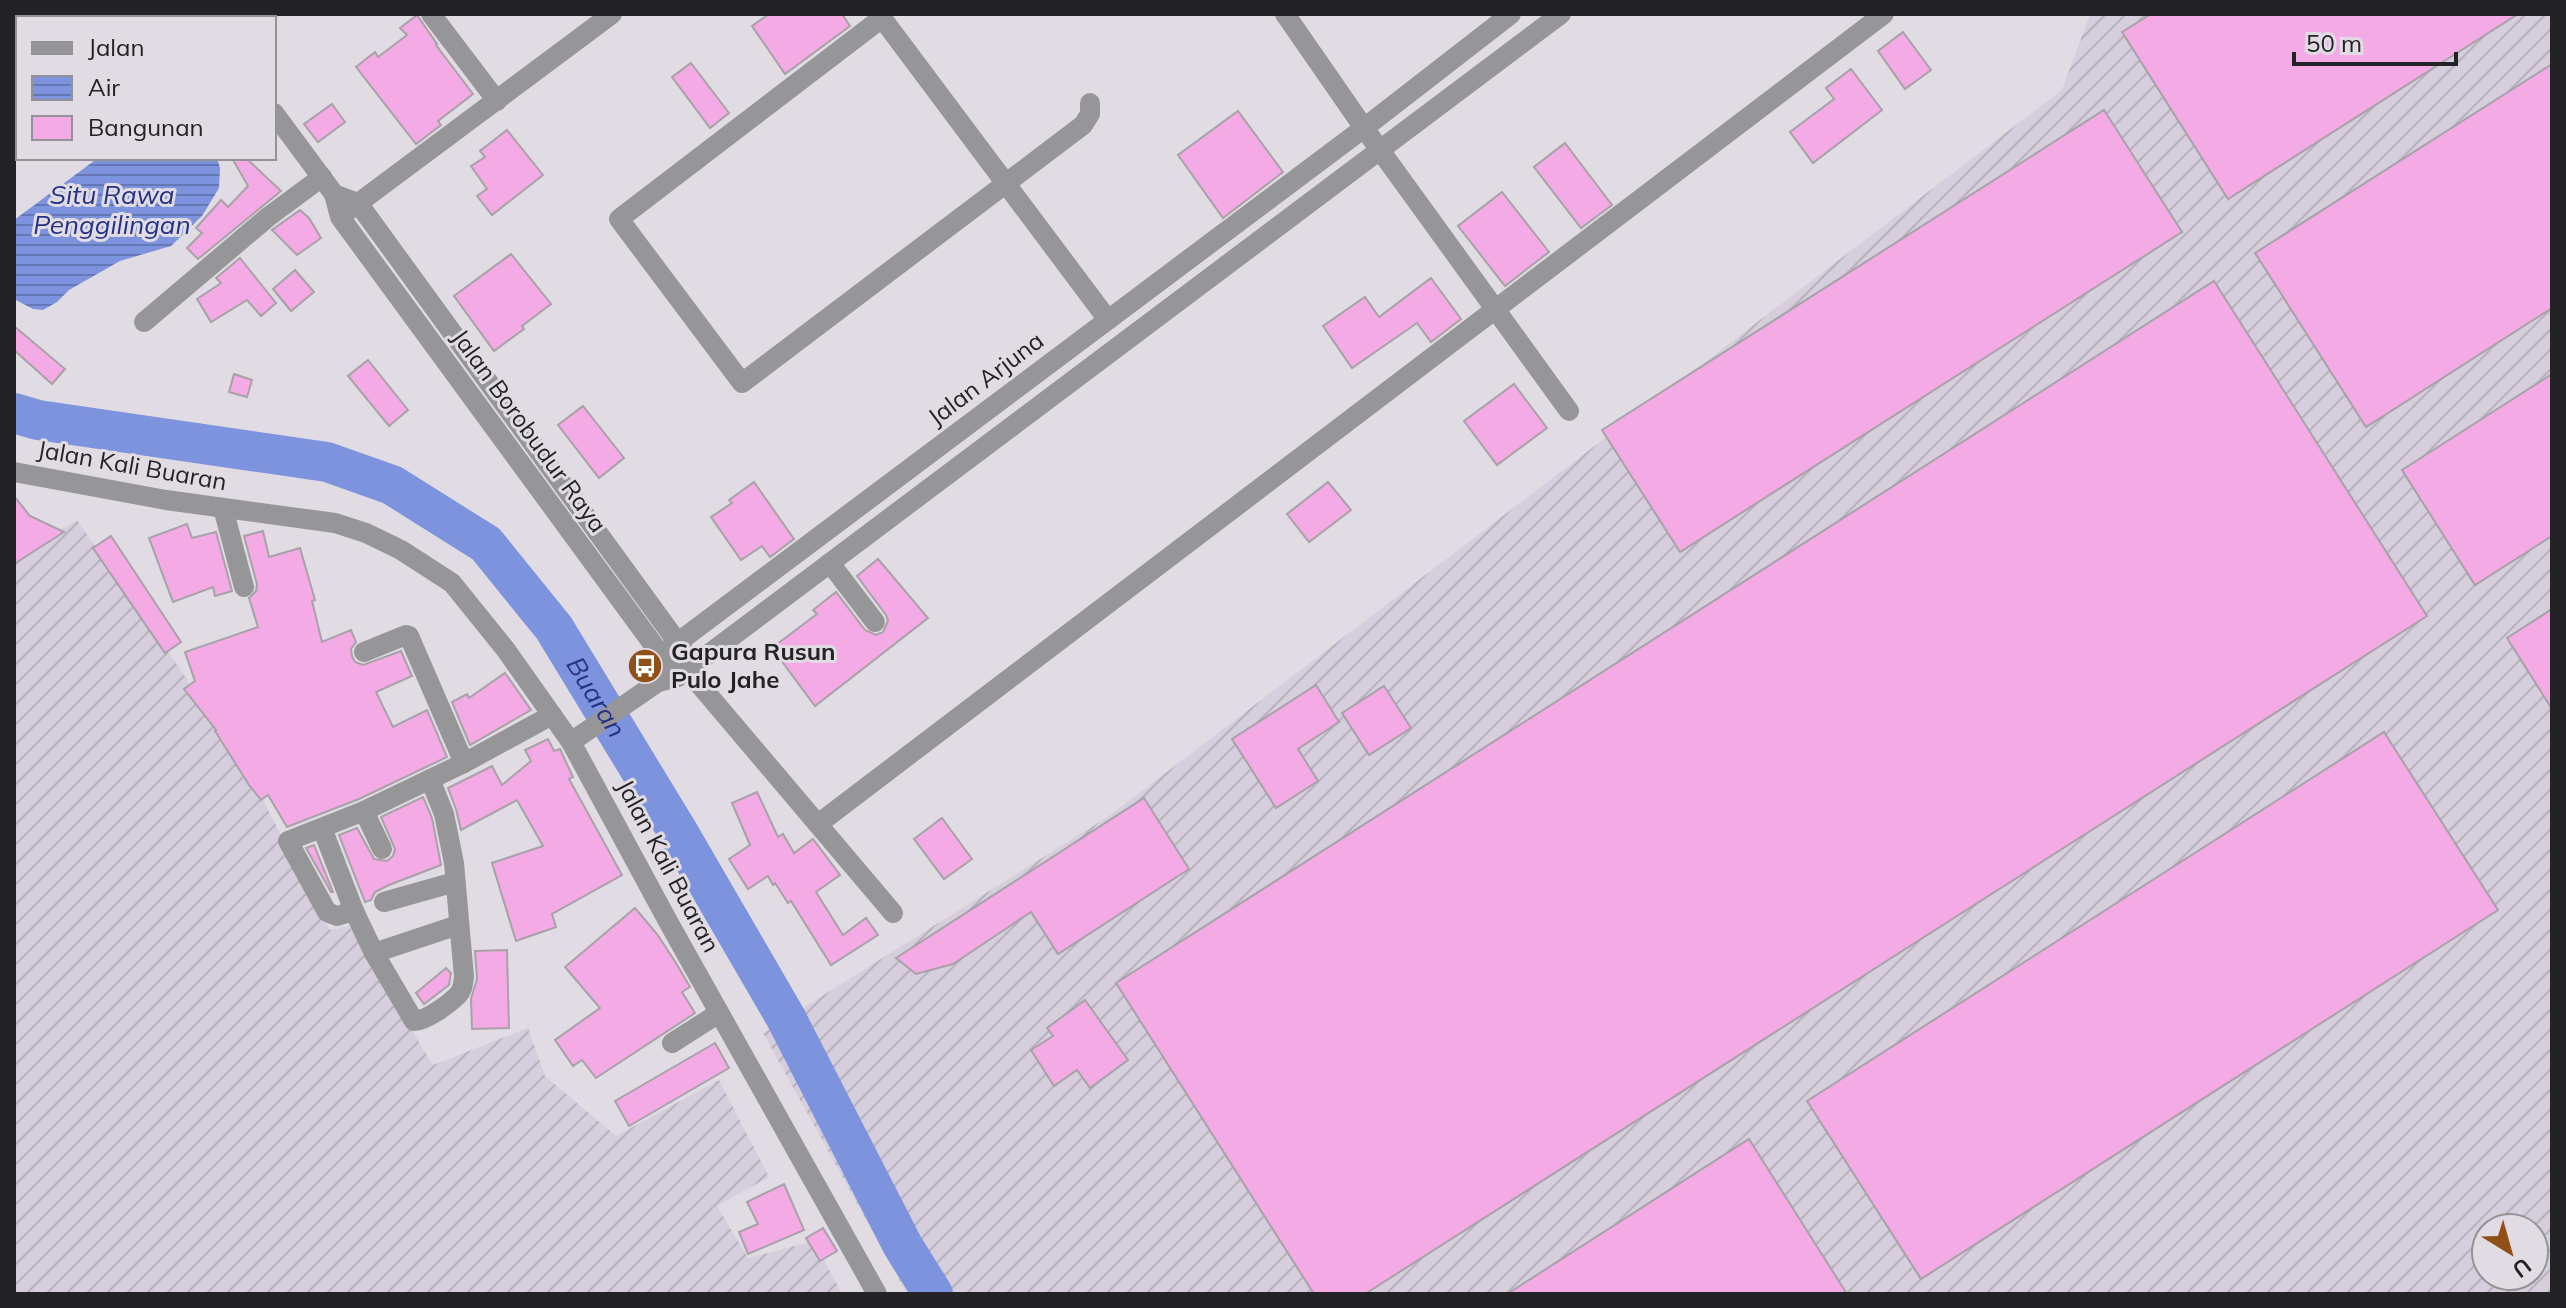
<svg xmlns="http://www.w3.org/2000/svg" width="2566" height="1308" viewBox="0 0 2566 1308" font-family="Mulish,sans-serif">
<style>
.industrial{fill:url(#industrial-furrows);fill-rule:evenodd}
.water{fill:url(#water-rules)}
.lines{fill:none;stroke-linecap:round;stroke-linejoin:round}
.river{stroke:#7d93dd;stroke-width:40}
.building{fill:#f3aae5;stroke:#a8a1a7;stroke-width:2}
.minor{stroke:#969699;stroke-width:20}
.labels{text-anchor:middle;stroke-width:6;stroke-linejoin:round;paint-order:stroke}
.street-label{font-size:24px;fill:#232224;stroke:#e1dce4}
.poi-label{font-size:24px;font-weight:bold;fill:#232224;stroke:#e1dce4;text-anchor:start}
.water-label{font-size:26px;font-style:italic;fill:#253288;stroke:#e1dce4}
</style>
<defs>
<pattern id="industrial-furrows" width="10" height="10" patternUnits="userSpaceOnUse" patternTransform="scale(2)"><rect width="10" height="10" fill="#d6cedc"/><path d="M-1 1l2-2M0 10L10 0M9 11l2-2" fill="none" stroke="#b7b1bd"/></pattern>
<pattern id="water-rules" width="6" height="5" patternUnits="userSpaceOnUse" patternTransform="scale(2)"><rect width="6" height="5" fill="#7d93dd"/><path d="M0 2.5h6" fill="none" stroke="#6678b3"/></pattern>
</defs>
<rect width="100%" height="100%" fill="#e1dce4"/>
<g class="industrial">
<path d="M2090 14H2552V1294H907L763 1033 1109 816 2062 90ZM2486 1228H2534V1276H2486Z"/>
<path d="M77 520 242 759 330 930 349 926 433 1065 528 1028 545 1076 616 1136 719 1080 769 1177 717 1206 748 1258 814 1241 842 1294H14V557Z"/>
</g>
<path class="water" d="M98 158H217L220 168 219 188 202 216 171 246 120 261 69 290 57 302 43 310 33 309 14 299V220Z"/>
<g class="lines">
<path class="river" id="s1" d="M14 413 38 420 327 462 392 485 486 544 554 628 678 832 786 1018 903 1246 933 1294"/>
</g>
<g class="building">
<path d="M769 14H842L850 26 785 74 752 26Z"/>
<path d="M2151 14H2518L2228 199 2122 32Z"/>
<path d="M417 15 437 44 436 45 473 94 438 121 441 125 416 144 356 67 375 52 378 57 407 35 400 28Z"/>
<path d="M1903 32 1931 70 1905 89 1878 51Z"/>
<path d="M691 63 729 113 710 128 672 77Z"/>
<path d="M2552 64V308L2366 427 2255 253Z"/>
<path d="M1851 69 1882 110 1813 163 1790 132 1834 99 1826 88Z"/>
<path d="M332 104 345 122 318 142 304 124Z"/>
<path d="M2104 110 2182 232 1680 552 1602 430Z"/>
<path d="M1238 111 1283 172 1223 218 1178 155Z"/>
<path d="M507 130 543 175 492 215 477 196 487 189 471 166 485 157 480 151Z"/>
<path d="M1565 143 1612 205 1581 228 1534 167Z"/>
<path d="M232 158H246L281 191 198 259 187 248 202 233 196 228 221 200 228 207 248 186Z"/>
<path d="M1502 192 1549 252 1505 286 1458 226Z"/>
<path d="M300 210 309 218 321 238 297 255 272 230Z"/>
<path d="M511 254 551 304 522 326 524 329 494 351 454 296Z"/>
<path d="M240 258 276 303 261 316 247 300 211 322 197 299 221 283 216 278Z"/>
<path d="M295 270 314 292 291 311 273 289Z"/>
<path d="M1431 278 1461 319 1431 342 1417 323 1352 368 1323 326 1365 297 1379 317Z"/>
<path d="M2214 281 2427 616 1365 1294H1314L1116 983Z"/>
<path d="M14 326 65 369 52 384 14 350Z"/>
<path d="M368 360 408 410 389 426 348 376Z"/>
<path d="M234 374 252 380 247 397 229 392Z"/>
<path d="M2552 374V536L2475 585 2402 470Z"/>
<path d="M1514 384 1547 428 1497 465 1464 421Z"/>
<path d="M583 406 624 458 599 478 558 425Z"/>
<path d="M754 482 794 539 770 557 762 546 741 560 711 517 732 503 729 500Z"/>
<path d="M1328 482 1351 510 1309 542 1287 514Z"/>
<path d="M14 496 30 516 64 532 14 564Z"/>
<path d="M187 524 192 538 216 532 232 591 215 596 213 587 173 602 149 538Z"/>
<path d="M263 531 269 557 300 548 315 600 312 601 322 642 351 630 356 642 351 649 352 656 355 662 363 665 401 651 412 676 376 692 393 727 427 710 447 757 359 799 287 827 268 795 261 800 249 785 215 731 216 730 184 689 195 681 185 652 258 627 249 598 256 591 257 584 244 536Z"/>
<path d="M111 536 181 642 165 653 93 548Z"/>
<path d="M878 559 928 618 815 706 772 648 817 614 813 610 836 592 865 630 876 635 883 632 888 621 886 615 857 576Z"/>
<path d="M2552 609V709L2507 638Z"/>
<path d="M505 673 531 710 470 745 452 702 467 694 469 698Z"/>
<path d="M1316 685 1339 722 1298 749 1318 781 1276 808 1232 739Z"/>
<path d="M1384 686 1411 728 1369 755 1342 713Z"/>
<path d="M2384 732 2498 910 1921 1279 1807 1101Z"/>
<path d="M548 739 554 751 560 749 573 777 569 779 622 875 552 914 556 927 516 941 492 863 543 846 517 800 461 830 456 809 448 788 492 766 502 785 531 761 525 750Z"/>
<path d="M757 792 778 837 783 834 794 853 813 839 840 875 816 892 843 935 866 918 878 935 831 965 791 901 788 903 775 883 773 885 768 876 748 889 729 859 750 845 732 803Z"/>
<path d="M423 797 432 818 441 865 389 885 375 892 371 900 365 902 339 835 357 828 374 859 387 861 393 856 395 849 381 817Z"/>
<path d="M1144 798 1189 869 1058 954 1031 912 953 964 916 974 896 958Z"/>
<path d="M942 818 972 859 944 879 914 839Z"/>
<path d="M314 845 333 892H331L306 848Z"/>
<path d="M635 908 657 934 676 963 690 987 682 992 695 1013 596 1078 582 1060 573 1066 555 1040 600 1008 565 967Z"/>
<path d="M507 950 509 1028 472 1029 471 999 477 979 475 951Z"/>
<path d="M446 968 451 973 449 985 424 1004 416 993Z"/>
<path d="M1085 1000 1128 1060 1090 1088 1077 1070 1054 1086 1031 1050 1053 1036 1047 1028Z"/>
<path d="M715 1043 729 1068 629 1126 615 1101Z"/>
<path d="M1749 1139 1847 1294H1507Z"/>
<path d="M784 1184 804 1230 748 1254 739 1232 758 1224 747 1202Z"/>
<path d="M823 1228 837 1251 820 1261 806 1238Z"/>
</g>
<g class="lines">
<g class="minor">
<path d="M200 14 203 18"/>
<path d="M431 14 497 101"/>
<path d="M879 14 1108 320"/>
<path d="M1285 14 1364 128 1569 411"/>
<path d="M882 18 619 219 742 383 1083 125 1090 114V103"/>
<path d="M274 113 334 194 340 217 669 666"/>
<path d="M334 194 358 203 694 665 699 684 893 913"/>
<path d="M349 210 612 14"/>
<path d="M144 322 268 217 322 177"/>
<path d="M14 472 166 500 335 523 366 533 401 550 452 583 506 650 571 742 670 925 877 1294"/>
<path d="M223 508 244 587"/>
<path d="M830 563 875 622"/>
<path d="M364 652 406 635 409 636 464 763"/>
<path d="M658 682 661 655 1364 128 1511 14"/>
<path d="M571 742 658 682 678 677 1561 14"/>
<path d="M364 811 382 849"/>
<path d="M818 824 1884 14"/>
<path d="M322 828 354 911 374 953 414 1021C426 1021 449 1004 458 995 463 990 463 983 464 977L454 863 444 814 430 779"/>
<path d="M384 902 455 882"/>
<path d="M354 911 337 916 327 912 288 841 364 811 464 763 552 715"/>
<path d="M374 953 458 925"/>
<path d="M672 1043 719 1013"/>
</g>
</g>
<defs>
<g id="bus-disc" transform="scale(1.8)"><circle r="9.5" fill="#905018" stroke="#e1dce4"/><path d="M-5-6H5V4H4V6H2V4H-2V6H-4V4H-5ZM-3.5-4V0h7V-4ZM-3.5 1.2v1.5H-2V1.2ZM2 1.2v1.5H3.5V1.2Z" fill="#fff"/></g>
</defs>
<g fill-rule="evenodd">
<use href="#bus-disc" x="645" y="666"/>
</g>
<g class="labels">
<g class="street-label">
<text transform="translate(986 379) rotate(-37)" y="8">Jalan Arjuna</text>
<text transform="translate(529 431) rotate(54)" y="8">Jalan Borobudur Raya</text>
<text transform="translate(132 466) rotate(10)" y="8">Jalan Kali Buaran</text>
<text transform="translate(668 866) rotate(62)" y="8">Jalan Kali Buaran</text>
</g>
<g class="poi-label">
<text x="671" y="660">Gapura Rusun<tspan x="671" dy="28">Pulo Jahe</tspan></text>
</g>
<g class="water-label">
<text x="112" y="204">Situ Rawa<tspan x="112" dy="30">Penggilingan</tspan></text>
<text dy="9" stroke="none"><textPath href="#s1" startOffset="686">Buaran</textPath></text>
</g>
</g>
<rect width="2566" height="1308" fill="none" stroke="#232224" stroke-width="32"/>
<rect x="16" y="16" width="260" height="144" fill="#e1dce4" stroke="#959297" stroke-width="2"/>
<rect x="32" y="42" width="40" height="12" fill="#969699" stroke="#959297" stroke-width="2"/>
<text x="88" y="56" font-size="24" fill="#232224">Jalan</text>
<rect x="32" y="76" width="40" height="24" fill="url(#water-rules)" stroke="#959297" stroke-width="2"/>
<text x="88" y="96" font-size="24" fill="#232224">Air</text>
<rect x="32" y="116" width="40" height="24" fill="#f3aae5" stroke="#959297" stroke-width="2"/>
<text x="88" y="136" font-size="24" fill="#232224">Bangunan</text>
<g transform="translate(2510 1252) rotate(143)"><circle r="38" fill="#e1dce4" stroke="#959297" stroke-width="2"/>
<path d="M0-6L14 30L0 20L-14 30Z" fill="#905018"/>
<text y="-12" font-size="22" font-weight="bold" text-anchor="middle" fill="#232224">U</text>
</g>
<path d="M2294 52v12h162v-12" fill="none" stroke="#232224" stroke-width="4"/>
<text x="2306" y="52" font-size="24" fill="#232224" stroke="#e1dce4" stroke-width="6" paint-order="stroke">50 m</text>
</svg>
